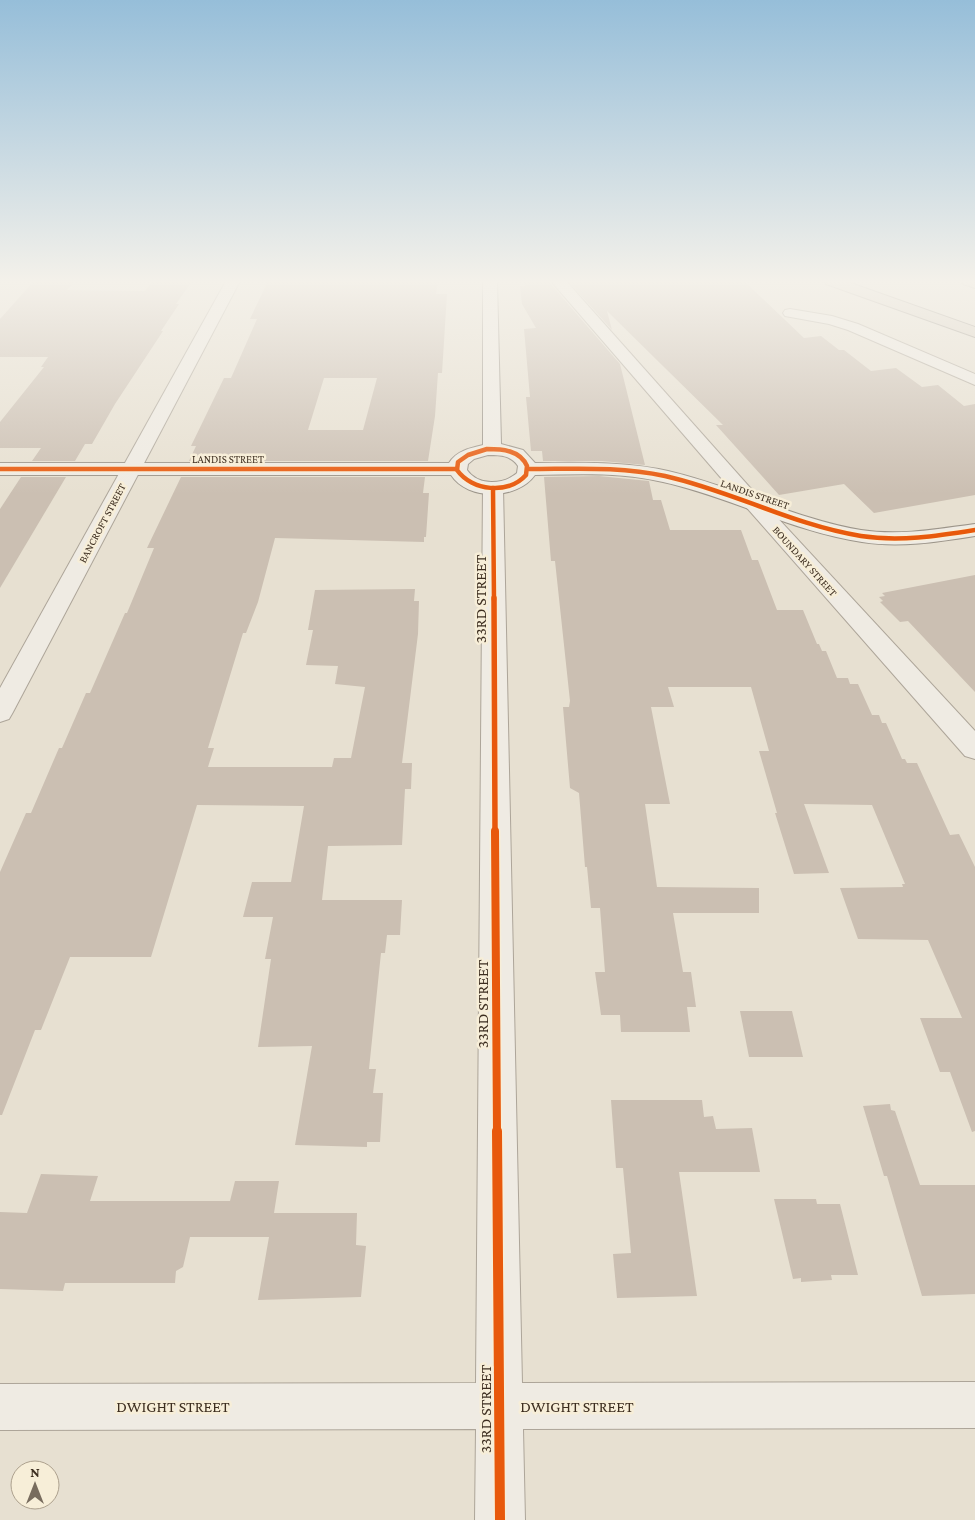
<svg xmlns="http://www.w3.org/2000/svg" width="975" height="1520" viewBox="0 0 975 1520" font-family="'Crimson Pro',serif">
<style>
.building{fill:#cbbfb2;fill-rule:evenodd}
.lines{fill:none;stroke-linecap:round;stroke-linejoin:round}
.minor-casing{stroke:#ada599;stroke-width:2}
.tertiary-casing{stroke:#ada599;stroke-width:2}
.secondary-casing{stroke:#9c958a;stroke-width:2}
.motorway-casing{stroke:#928b80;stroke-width:2}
.minor{fill:#efebe3;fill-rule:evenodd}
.tertiary{fill:#efebe3;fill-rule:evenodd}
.secondary{fill:#efebe3;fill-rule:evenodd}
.motorway{fill:#dad1c2;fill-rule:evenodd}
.cycleway-far3-casing{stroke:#f7eed8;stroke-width:7}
.cycleway-far2-casing{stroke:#f7eed8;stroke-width:9}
.cycleway-far1-casing{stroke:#f7eed8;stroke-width:11}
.cycleway-casing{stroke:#f7eed8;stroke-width:13}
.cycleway-far3{stroke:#e8590c;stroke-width:4.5}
.cycleway-far2{stroke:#e8590c;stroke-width:5.5}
.cycleway-far1{stroke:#e8590c;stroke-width:8}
.cycleway{stroke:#e8590c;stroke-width:10}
.labels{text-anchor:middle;stroke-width:5;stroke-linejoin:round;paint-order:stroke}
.far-street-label{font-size:11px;fill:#3d2e20;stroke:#f7eed8}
.near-street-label{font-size:16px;fill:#3d2e20;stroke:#f7eed8}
</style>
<rect width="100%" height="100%" fill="#e7e0d1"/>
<g class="building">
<path d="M34 281H75L67 290 145 291 152 281H192L176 304H179L161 331H163L115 404 92 444H85L75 461H32L41 448H0V422L44 367H41L48 357H0V319Z"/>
<path d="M268 281H438L436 294H447L442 373H438L435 416 428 461H189L196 446H191L224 378H231L257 319H250ZM324 378H377L363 430H308Z"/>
<path d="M744 281 804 338 821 336 839 350H844L871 371 896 368 922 387 938 385 964 406 975 404V495L874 513 844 484 779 495 716 425H723L607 311 612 330 569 282Z"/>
<path d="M524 282H549L620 364 645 465 602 461H543L542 451H531L526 397H530L524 329 536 328 522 304 520 286H525Z"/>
<path d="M599 476 649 481 653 500H661L670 530H741L752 560H758L777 610H803L817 644H819L822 651H826L837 678H848L850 684H858L872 715H879L882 723H886L902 759H905L907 763H917L950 835 959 834 975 867V1131L972 1132 950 1072H940L920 1018H962L928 940 858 939 840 888 903 887 902 884H905L872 805 804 804 829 873 794 874 775 813H777L759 751H769L751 687H668L674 707H651L670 804H645L657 887 759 888V913H673L683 972H691L696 1007H687L690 1032H621L620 1015H601L595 972H605L600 908H591L587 867H585L579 793 570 788 563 707H569L570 701 555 561H551L544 477Z"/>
<path d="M21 477H66L0 588V509Z"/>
<path d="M181 477H425L423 493H429L426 537H424V542L275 538 258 602 246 633H243L208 748H214L208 767H332L334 758H351L365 687 335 684 338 666 306 665 313 630H308L315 590 415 589 414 601H419L418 634 402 763H412L411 789H405L402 845 328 846 322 900H402L400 935H387L385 953H381L369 1069H376L373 1093H383L380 1142H367V1147L295 1145 312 1046 258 1047 271 959H265L273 917H243L252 882H291L304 806 197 805 151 957H70L41 1030H35L2 1115H0V872L26 813H31L59 748H62L86 693H90L125 613H127L154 548H147Z"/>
<path d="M975 575V692L908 621 900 622 880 602 883 601 879 597 885 596 882 593Z"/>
<path d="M740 1011H792L803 1057H749Z"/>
<path d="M611 1100H702L704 1117 713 1116 716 1129 752 1128 760 1172H679L697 1296 617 1298 613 1254 631 1253 623 1168H616Z"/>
<path d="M890 1104 891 1110 895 1111 920 1185H975V1294L922 1296 887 1176H884L863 1106Z"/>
<path d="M41 1174 98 1176 90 1201H230L235 1181H279L274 1213H357L356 1245 366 1246 361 1297 258 1300 269 1237H190L183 1267 176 1271 175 1283H65L63 1291 0 1289V1212L27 1213Z"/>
<path d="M774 1199H816L817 1204H840L858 1275H831L832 1280 801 1282V1278L793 1279Z"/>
</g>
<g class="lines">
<g class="minor-casing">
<g id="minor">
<path d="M226 281H240L13 712 9 719 0 722V688Z"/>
<path d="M551 281H566L761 500 764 504 761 508 754 510 747 508Z"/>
<path d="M790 309 832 316 858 324 975 374V385L848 330 829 324 785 316 783 313 785 310Z"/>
<path d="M493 482 500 484 503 488 522 1383 975 1382V1428L523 1429 525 1520H475L476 1429 0 1430V1384L476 1383 483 488 486 484Z"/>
</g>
</g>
<g class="tertiary-casing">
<path id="tertiary" d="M754 498 761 500 975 731V759L965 756 747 508 744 504 747 500Z"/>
</g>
<g class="secondary-casing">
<path id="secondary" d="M483 281H497L501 444 523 450 535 463C580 463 624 461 668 471 734 486 794 519 861 530 899 536 938 529 975 524V536C938 542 899 548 862 542 793 532 731 497 663 482 621 472 578 474 535 475 517 500 468 501 451 475H0V463H449C456 451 470 448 483 445ZM488 455C499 455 511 455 518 466L517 473C503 485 478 486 467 470L468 464 474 459Z"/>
</g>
<g class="motorway-casing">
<g id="motorway">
<path d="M824 281H845L975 327V337L826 284Z"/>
<path d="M961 281H975V288L963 284Z"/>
</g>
</g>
<use href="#minor" class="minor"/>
<use href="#tertiary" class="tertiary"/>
<use href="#secondary" class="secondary"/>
<use href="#motorway" class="motorway"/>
<g class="cycleway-far3-casing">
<g id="cycleway-far3">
<path d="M487 449C502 449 520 450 527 466L526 475C508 495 472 491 457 470L458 462 468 455Z"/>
<path d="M0 469H457"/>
<path d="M529 469C575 469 620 466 665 476 732 491 793 525 861 536 899 542 938 536 975 530"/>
<path d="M493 488 494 600"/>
</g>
</g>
<g class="cycleway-far2-casing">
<path id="cycleway-far2" d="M494 598 495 832"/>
</g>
<g class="cycleway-far1-casing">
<path id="cycleway-far1" d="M495 831 497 1132"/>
</g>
<g class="cycleway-casing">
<path id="cycleway" d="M497 1131 500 1520"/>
</g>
<use href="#cycleway-far3" class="cycleway-far3"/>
<use href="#cycleway-far2" class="cycleway-far2"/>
<use href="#cycleway-far1" class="cycleway-far1"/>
<use href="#cycleway" class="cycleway"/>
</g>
<linearGradient id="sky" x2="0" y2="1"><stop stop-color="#96bed9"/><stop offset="0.57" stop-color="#f4f1ea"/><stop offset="1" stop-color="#f4f1ea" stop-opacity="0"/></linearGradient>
<rect width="975" height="494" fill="url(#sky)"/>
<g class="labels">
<g class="far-street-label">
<text x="228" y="463">LANDIS STREET</text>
<text transform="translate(755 494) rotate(19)" y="4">LANDIS STREET</text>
<text transform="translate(102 523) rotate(-62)" y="4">BANCROFT STREET</text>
<text transform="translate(805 561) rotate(48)" y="4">BOUNDARY STREET</text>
</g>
<g class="near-street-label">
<text transform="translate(480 599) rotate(-90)" y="6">33RD STREET</text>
<text transform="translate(482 1004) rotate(-90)" y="6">33RD STREET</text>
<text x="173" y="1412">DWIGHT STREET</text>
<text x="577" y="1412">DWIGHT STREET</text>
<text transform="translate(485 1409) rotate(-90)" y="6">33RD STREET</text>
</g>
</g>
<g transform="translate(35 1485)"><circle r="24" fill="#f7eed8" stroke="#ada18e"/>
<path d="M0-4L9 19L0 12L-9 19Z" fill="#786c5e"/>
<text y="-8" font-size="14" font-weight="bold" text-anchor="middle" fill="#3d2e20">N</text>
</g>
</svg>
